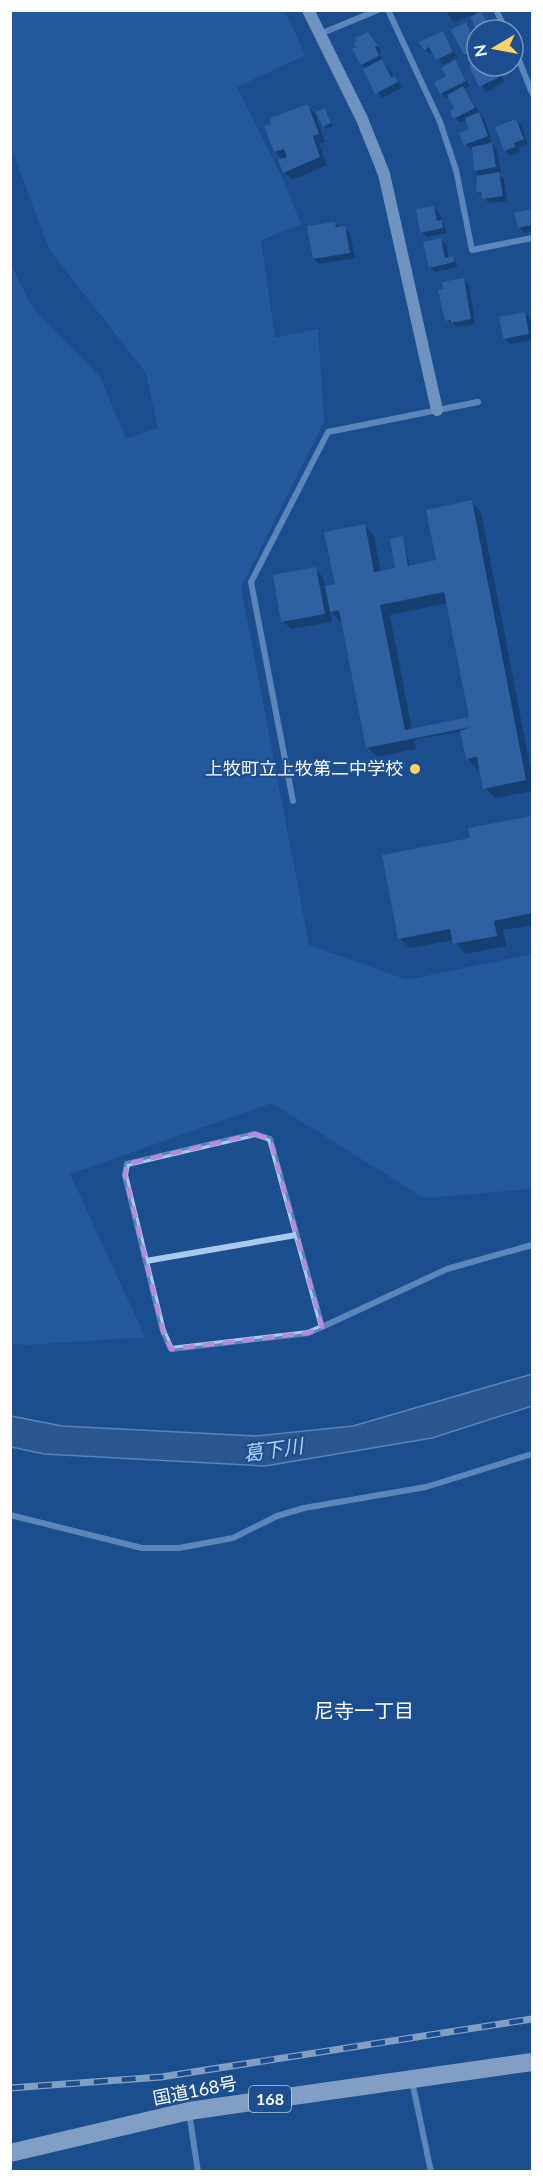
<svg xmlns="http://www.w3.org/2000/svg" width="543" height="2182" viewBox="0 0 543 2182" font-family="Lato,'Noto Sans JP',sans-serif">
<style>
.green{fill:#2e69ad}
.water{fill:#3c6290;stroke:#9cc4f0;stroke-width:1.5}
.shadow{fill:#0007;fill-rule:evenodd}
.building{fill:#4478b7;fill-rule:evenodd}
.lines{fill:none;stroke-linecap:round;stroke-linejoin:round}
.street{stroke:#a9c9ee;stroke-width:6}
.secondary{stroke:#d6e6fa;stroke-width:12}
.highway{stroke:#fff;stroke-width:18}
.rail-casing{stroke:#fff;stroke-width:7}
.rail{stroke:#1b4f8f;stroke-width:4.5;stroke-dasharray:14;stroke-linecap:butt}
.marked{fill:none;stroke:#b68bdc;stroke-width:4.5;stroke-dasharray:12 8;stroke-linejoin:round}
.poi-dot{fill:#ffd166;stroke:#1b4f8f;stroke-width:2}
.labels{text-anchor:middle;stroke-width:4.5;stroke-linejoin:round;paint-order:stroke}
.shield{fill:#1b4f8f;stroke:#bbcadd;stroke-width:1.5}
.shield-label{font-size:16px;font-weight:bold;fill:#fff}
.poi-label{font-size:18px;fill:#fff;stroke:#1b4f8f;text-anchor:end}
.street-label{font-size:18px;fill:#fff;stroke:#1b4f8f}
.water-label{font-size:20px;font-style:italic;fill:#b5d3f5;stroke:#1b4f8f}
.neighbourhood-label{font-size:20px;fill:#fff;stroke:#1b4f8f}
</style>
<rect width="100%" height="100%" fill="#1b4f8f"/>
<path class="green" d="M11 10 285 11 305 55 237 87 283 180 301 224 261 240 275 338 318 329 324 422 241 587 309 945 407 980 532 954V1189L424 1198 272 1103 70 1174 145 1337 25 1345 10 1343 11 265 32 307 100 377 126 439 158 428 146 373 49 249 11 147Z"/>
<path class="water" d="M532 1374V1406L432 1438 265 1466 44 1454 11 1447V1416L62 1426 256 1436 353 1426Z"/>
<g class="shadow">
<path d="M445 10H477L488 24 479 29 470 15 454 23Z"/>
<path d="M465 24 477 42V56L470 60 465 54Z"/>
<path d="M442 32 457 57 443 65 434 52 430 54 425 49Z"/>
<path d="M367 33 382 51 379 53 384 63 402 88 382 98 362 64Z"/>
<path d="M455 62 470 86 464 89 484 119 492 141 485 146 492 144 497 150 501 172 497 173 504 179 507 201 489 203 478 192 481 177 475 171 474 148 470 149 465 144 471 130 467 119 460 123 455 118 456 110 450 97 447 99 441 93 436 83 448 76Z"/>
<path d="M477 64 494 66 505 82 486 92 471 67Z"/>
<path d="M307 106 315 114 325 142 319 144 327 165 292 180 284 172V160L275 152 266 127Z"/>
<path d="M327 112 333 126 326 128 324 126Z"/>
<path d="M516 120 521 126 528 144 518 148 520 152 510 156 505 150Z"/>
<path d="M433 207 439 213 447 233 427 237 422 232Z"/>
<path d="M532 211V231L524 233 519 227 516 214Z"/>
<path d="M334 223 350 233 355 258 320 264 314 259Z"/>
<path d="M440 240 446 245 449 259 452 258 458 267 435 272 430 267Z"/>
<path d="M464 280 469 285 475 324 458 327 446 320Z"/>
<path d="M525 313 530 319 532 340 510 344 504 338Z"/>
<path d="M471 502 481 512 532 776V791L495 798 485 788 481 768 477 769 467 758 461 731 414 740 416 749 378 757 367 747 341 622 330 610 332 622 291 629 283 621 315 569 323 577 325 588 336 585 364 525 374 536 381 573 398 569 403 538 410 567 438 562ZM448 603 471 719 412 730 390 615Z"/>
<path d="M532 817V925L503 930 506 946 465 954 454 940 410 948 399 938 472 840 470 829Z"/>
</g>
<g class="building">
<path d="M481 11 487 22 476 28 470 17Z"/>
<path d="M466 22 477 49 464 55 451 30Z"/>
<path d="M443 31 453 52 436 60 429 47 424 50 419 42Z"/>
<path d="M368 32 378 46 375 47 379 56 361 65 352 49 356 47 354 43 357 41 355 38Z"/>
<path d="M382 59 391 77 394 76 398 82 375 94 363 69Z"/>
<path d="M455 60 466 81 440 94 434 82 446 76 441 68Z"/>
<path d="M477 62V66H493L501 76 479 87 469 66Z"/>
<path d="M463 86 475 108 453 119 450 111 454 109 447 95Z"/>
<path d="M308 104 319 134 313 136 320 157 283 173 278 160 287 157 284 149 274 152 264 126 271 124 270 118Z"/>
<path d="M325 108 331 123 323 127 316 112Z"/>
<path d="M479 112 488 136 464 145 459 133 469 129 465 118Z"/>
<path d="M516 119 524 139 514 143 515 147 504 151 495 127Z"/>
<path d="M492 143 496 167 474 171 472 147Z"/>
<path d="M499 172 503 196 482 199 481 192H476L477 176Z"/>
<path d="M434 206 437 221 442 220 443 228 420 233 416 209Z"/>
<path d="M532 209V225L518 228 514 213Z"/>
<path d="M335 222 336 227 345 226 350 253 313 259 307 226Z"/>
<path d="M441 238 445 258 453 256 454 262 429 268 423 242Z"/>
<path d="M464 278 471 319 451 323V320L445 321 438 290 443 289 442 282Z"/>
<path d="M525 312 529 334 503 339 499 317Z"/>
<path d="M472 500 526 780 483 789 477 757 466 759 460 731 471 727 366 748 339 610 330 612 325 586 335 584 324 532 365 524 374 572 395 568 390 539 403 536 408 566 436 560 426 510ZM444 592 469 717 405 730 380 605Z"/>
<path d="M316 567 325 614 281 622 273 575Z"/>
<path d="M532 816V913L494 921 497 936 453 944 450 929 398 939 382 855 470 838 468 828Z"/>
</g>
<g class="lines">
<g class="street">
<path d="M388 10 440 122 456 170 472 250 532 238"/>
<path d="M496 10 506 30"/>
<path d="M320 34 378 10"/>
<path d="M513 45 532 93"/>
<path d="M293 801 251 582 328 432 478 402"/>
<path d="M146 1261 296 1235"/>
<path d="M322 1327 270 1139 255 1134 127 1164 125 1175 163 1331 171 1349 308 1333 322 1327 447 1269 532 1245"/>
<path d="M10 1515 142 1548H179L233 1538 277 1516 304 1508 426 1487 532 1454"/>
<path d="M412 2081 431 2172"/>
<path d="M189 2112 198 2172"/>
</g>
<path class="secondary" d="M308 10 362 119 384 174 437 410"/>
<path class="highway" d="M10 2153 189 2111 532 2062"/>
<g class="rail-casing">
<path id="rail" d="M10 2088 161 2077 532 2019"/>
</g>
<use href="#rail" class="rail"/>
</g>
<path d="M0 0H543V2182H0ZM255 1134 270 1139 322 1327 308 1333 171 1349 163 1331 125 1175 127 1164Z" fill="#1b4f8f" fill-opacity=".55" fill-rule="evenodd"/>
<path class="marked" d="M255 1134 270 1139 322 1327 308 1333 171 1349 163 1331 125 1175 127 1164Z"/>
<circle class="poi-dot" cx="415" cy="769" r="6"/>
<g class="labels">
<rect class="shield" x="249" y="2086" width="42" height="26" rx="4.5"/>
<g class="shield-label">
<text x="270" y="2105">168</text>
</g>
<g class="poi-label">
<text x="403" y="775">上牧町立上牧第二中学校</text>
</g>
<g class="street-label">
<text transform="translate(195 2091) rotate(-11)" y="6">国道168号</text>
</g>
<g class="water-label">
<text transform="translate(273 1450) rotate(-8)" y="7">葛下川</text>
</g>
<g class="neighbourhood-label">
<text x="364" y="1718">尼寺一丁目</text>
</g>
</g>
<rect width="543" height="2182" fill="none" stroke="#ffffff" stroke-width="24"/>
<g transform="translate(495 48) rotate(260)"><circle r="28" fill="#1b4f8f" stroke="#7695bc" stroke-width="1.5"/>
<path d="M0-4.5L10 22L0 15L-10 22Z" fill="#ffd166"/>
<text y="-9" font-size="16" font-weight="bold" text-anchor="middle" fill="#ffffff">N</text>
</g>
</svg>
